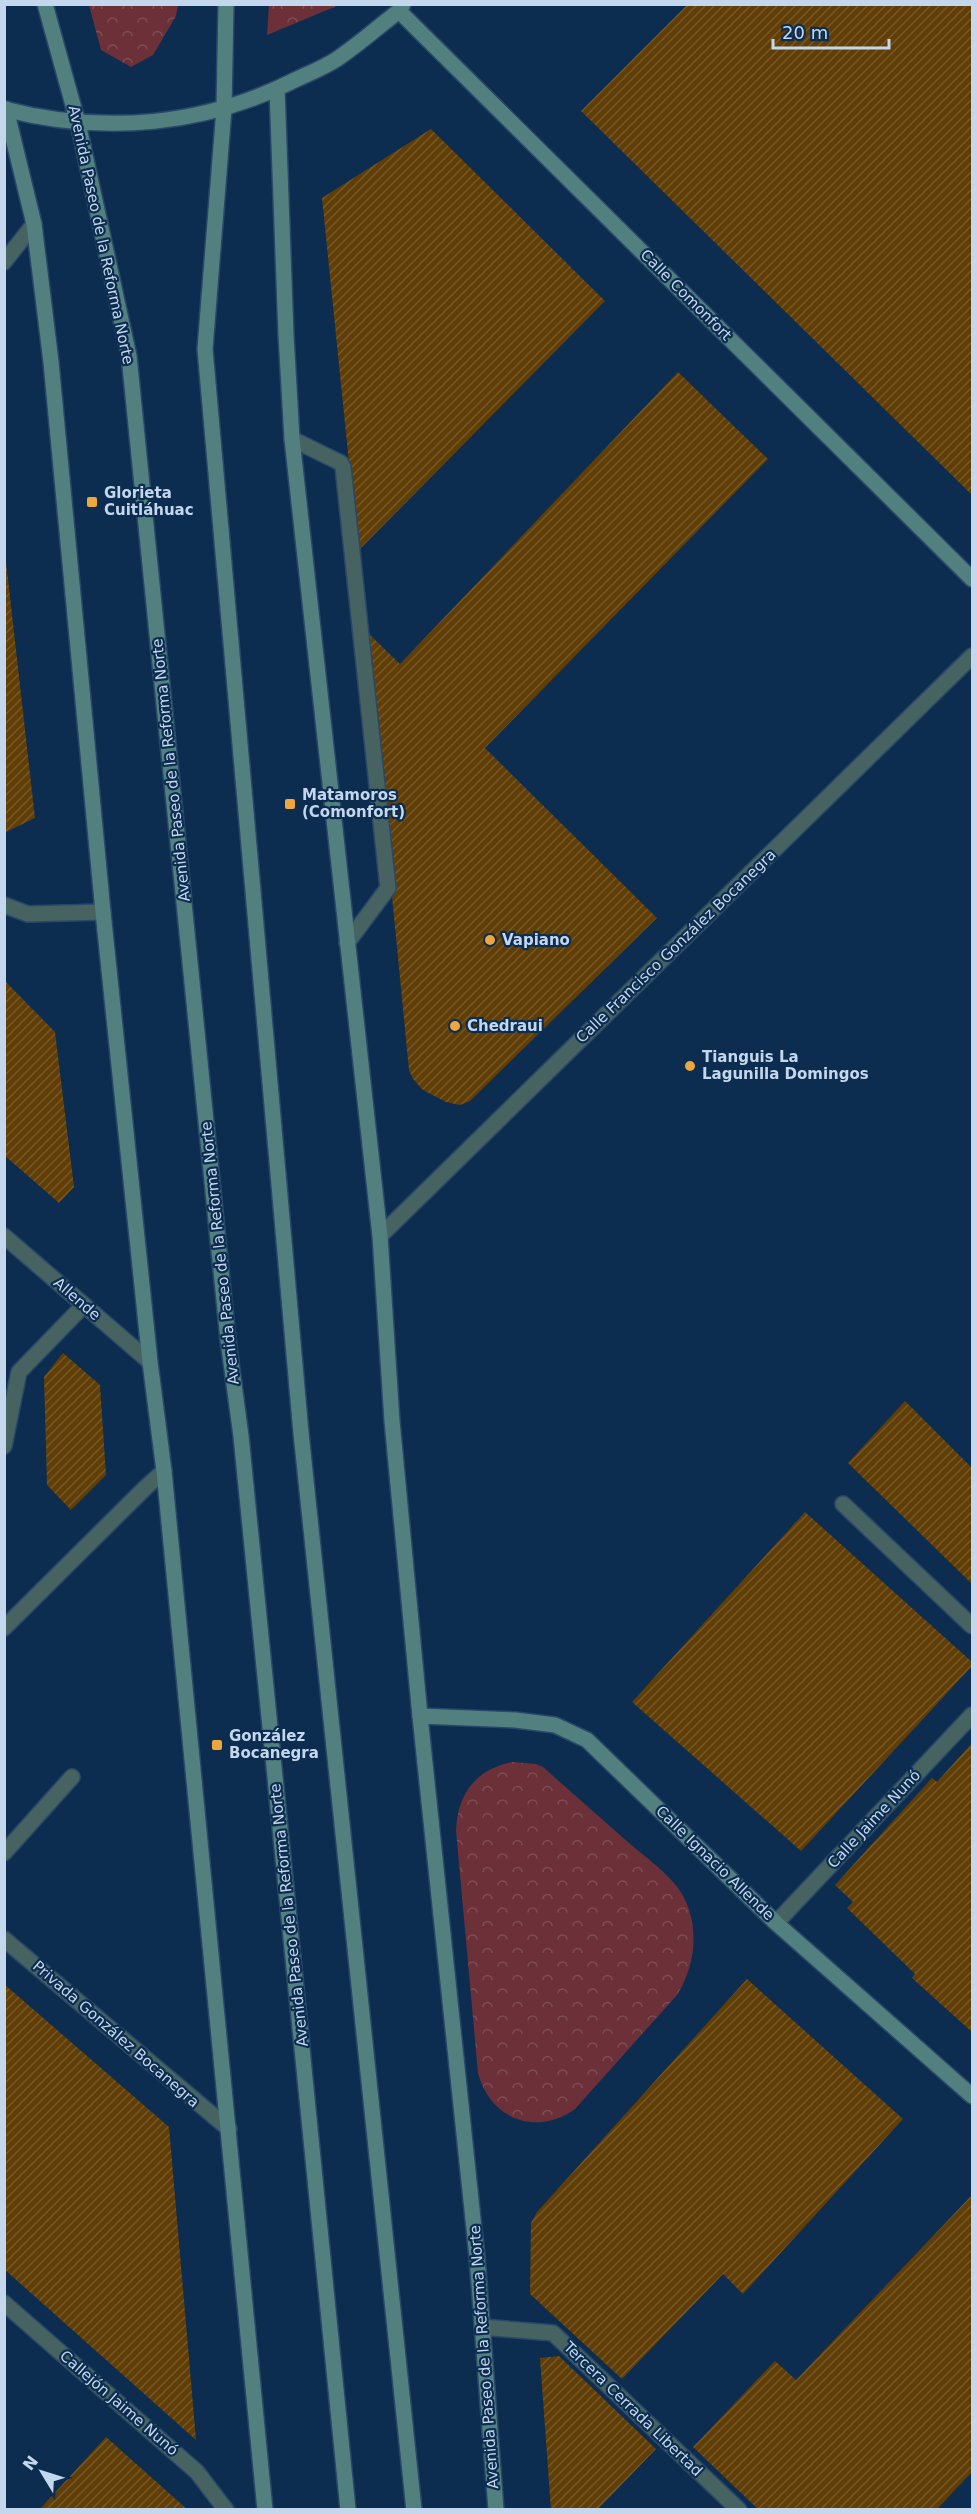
<svg xmlns="http://www.w3.org/2000/svg" width="977" height="2514" viewBox="0 0 977 2514" font-family="'DejaVu Sans',sans-serif">
<style>
.park{fill:url(#park-crowns)}
.building{fill:url(#building-hatch)}
.lines{fill:none;stroke-linecap:round;stroke-linejoin:round}
.lane-casing{stroke:#294869;stroke-width:18}
.street-casing{stroke:#294869;stroke-width:18}
.secondary-casing{stroke:#294869;stroke-width:18}
.lane{stroke:#466261;stroke-width:15}
.street{stroke:#466261;stroke-width:15}
.secondary{stroke:#52807f;stroke-width:15}
.poi-dot{fill:#eea73d;stroke:#0c2d50;stroke-width:2}
.labels{text-anchor:middle;stroke-width:4.5;stroke-linejoin:round;paint-order:stroke}
.street-label{font-size:15px;fill:#c4d7ed;stroke:#0c2d50}
.poi-label{font-size:15px;font-weight:bold;fill:#c4d7ed;stroke:#0c2d50;text-anchor:start}
</style>
<defs>
<pattern id="park-crowns" width="20" height="18" patternUnits="userSpaceOnUse" patternTransform="scale(1.5)"><rect width="20" height="18" fill="#6c3038"/><path d="M2 6a3 3 0 1 1 6 0M12 15a3 3 0 1 1 6 0" fill="none" stroke="#7f4d55"/></pattern>
<pattern id="building-hatch" width="6" height="6" patternUnits="userSpaceOnUse" patternTransform="scale(1.5)"><rect width="6" height="6" fill="#603e05"/><path d="M-1 1l2-2M0 6l6-6M5 7l2-2" fill="none" stroke="#75592a"/></pattern>
</defs>
<rect width="100%" height="100%" fill="#0c2d50"/>
<g class="park">
<path d="M89 5V4L178 5 176 16 153 55 131 67 101 50Z"/>
<path d="M269 5V4L339 5 267 35Z"/>
<path d="M513 1762 536 1764 543 1767C569 1790 596 1814 622 1837 639 1852 659 1866 674 1883 701 1914 698 1962 677 1995L575 2109C536 2137 490 2119 478 2073L456 1830C458 1793 476 1769 513 1762Z"/>
</g>
<g class="building">
<path d="M688 4H972V495L581 111Z"/>
<path d="M431 129 605 301 358 551 322 198Z"/>
<path d="M678 372 768 459 485 748 657 918 470 1101 460 1105 446 1102 423 1090 413 1079 409 1070 366 631 400 664Z"/>
<path d="M4 544 35 818 4 833Z"/>
<path d="M4 980 55 1032 74 1187 59 1203 4 1155Z"/>
<path d="M63 1353 100 1385 106 1475 71 1510 47 1485 44 1377Z"/>
<path d="M905 1401 972 1468V1584L848 1463Z"/>
<path d="M805 1512 972 1662V1666L801 1851 632 1702Z"/>
<path d="M972 1743V2032L912 1978 915 1974 847 1908 853 1902 835 1885 932 1778 937 1782Z"/>
<path d="M747 1979 903 2119 743 2294 723 2274 622 2379 530 2294 531 2223 537 2212Z"/>
<path d="M4 1984 169 2127 196 2440 4 2269Z"/>
<path d="M972 2195V2472L936 2510H759L693 2447 775 2361 796 2380Z"/>
<path d="M559 2356 656 2449 597 2510H551L540 2358Z"/>
<path d="M106 2437 188 2510H39Z"/>
</g>
<g class="lines">
<g class="lane-casing">
<g id="lane">
<path d="M292 439 341 463 343 467 388 888 347 943"/>
<path d="M4 1446 19 1372 84 1305"/>
<path d="M482 2327 553 2333 739 2510"/>
</g>
</g>
<g class="street-casing">
<g id="street">
<path d="M4 262 34 224"/>
<path d="M4 905 28 914 103 912"/>
<path d="M4 1236 150 1362"/>
<path d="M380 1236 972 656"/>
<path d="M843 1504 972 1626"/>
<path d="M4 1628 145 1488 164 1471"/>
<path d="M4 1853 72 1777"/>
<path d="M776 1923 972 1715"/>
<path d="M4 1939 229 2129"/>
<path d="M4 2303 197 2472 226 2510"/>
</g>
</g>
<g class="secondary-casing">
<g id="secondary">
<path d="M45 4 78 123 129 356 228 1340 241 1436 348 2510"/>
<path d="M226 4 224 109 205 349 301 1433 414 2510"/>
<path d="M399 11 972 579"/>
<path d="M277 89 286 335 292 439 380 1236 392 1421 420 1716 477 2257 496 2510"/>
<path d="M4 109C104 135 205 126 297 79 310 73 325 67 337 59 359 44 378 27 399 11L403 4"/>
<path d="M6 109 34 224 51 362 103 912 150 1362 164 1471 265 2510"/>
<path d="M420 1716 515 1720 555 1725 587 1740 776 1923 972 2096"/>
</g>
</g>
<use href="#lane" class="lane"/>
<use href="#street" class="street"/>
<use href="#secondary" class="secondary"/>
</g>
<g class="poi-dot">
<rect x="86" y="496" width="12" height="12" rx="3"/>
<rect x="284" y="798" width="12" height="12" rx="3"/>
<circle cx="490" cy="940" r="6"/>
<circle cx="455" cy="1026" r="6"/>
<circle cx="690" cy="1066" r="6"/>
<rect x="211" y="1739" width="12" height="12" rx="3"/>
</g>
<g class="labels">
<g class="street-label">
<text transform="translate(101 235) rotate(78)" y="5">Avenida Paseo de la Reforma Norte</text>
<text transform="translate(686 295) rotate(45)" y="5">Calle Comonfort</text>
<text transform="translate(171 770) rotate(-96)" y="5">Avenida Paseo de la Reforma Norte</text>
<text transform="translate(676 946) rotate(-44)" y="5">Calle Francisco González Bocanegra</text>
<text transform="translate(220 1253) rotate(-96)" y="5">Avenida Paseo de la Reforma Norte</text>
<text transform="translate(77 1299) rotate(41)" y="5">Allende</text>
<text transform="translate(874 1819) rotate(-47)" y="5">Calle Jaime Nunó</text>
<text transform="translate(715 1863) rotate(44)" y="5">Calle Ignacio Allende</text>
<text transform="translate(289 1915) rotate(-96)" y="5">Avenida Paseo de la Reforma Norte</text>
<text transform="translate(116 2034) rotate(41)" y="5">Privada González Bocanegra</text>
<text transform="translate(484 2357) rotate(-94)" y="5">Avenida Paseo de la Reforma Norte</text>
<text transform="translate(119 2403) rotate(41)" y="5">Callejón Jaime Nunó</text>
<text transform="translate(633 2409) rotate(44)" y="5">Tercera Cerrada Libertad</text>
</g>
<g class="poi-label">
<text x="104" y="498">Glorieta<tspan x="104" dy="17">Cuitláhuac</tspan></text>
<text x="302" y="800">Matamoros<tspan x="302" dy="17">(Comonfort)</tspan></text>
<text x="502" y="945">Vapiano</text>
<text x="467" y="1031">Chedraui</text>
<text x="702" y="1062">Tianguis La<tspan x="702" dy="17">Lagunilla Domingos</tspan></text>
<text x="229" y="1741">González<tspan x="229" dy="17">Bocanegra</tspan></text>
</g>
</g>
<rect width="977" height="2514" fill="none" stroke="#c4d7ed" stroke-width="12"/>
<g transform="translate(42 2472) rotate(308)" stroke="#0c2d50" stroke-width="4.5" paint-order="stroke">
<path d="M0-4.5L10 22L0 15L-10 22Z" fill="#c4d7ed"/>
<text y="-9" font-size="16" font-weight="bold" text-anchor="middle" fill="#c4d7ed">N</text>
</g>
<path d="M773 39v9h116v-9" fill="none" stroke="#c4d7ed" stroke-width="3"/>
<text x="782" y="39" font-size="18" fill="#c4d7ed" stroke="#0c2d50" stroke-width="4.5" paint-order="stroke">20 m</text>
</svg>
